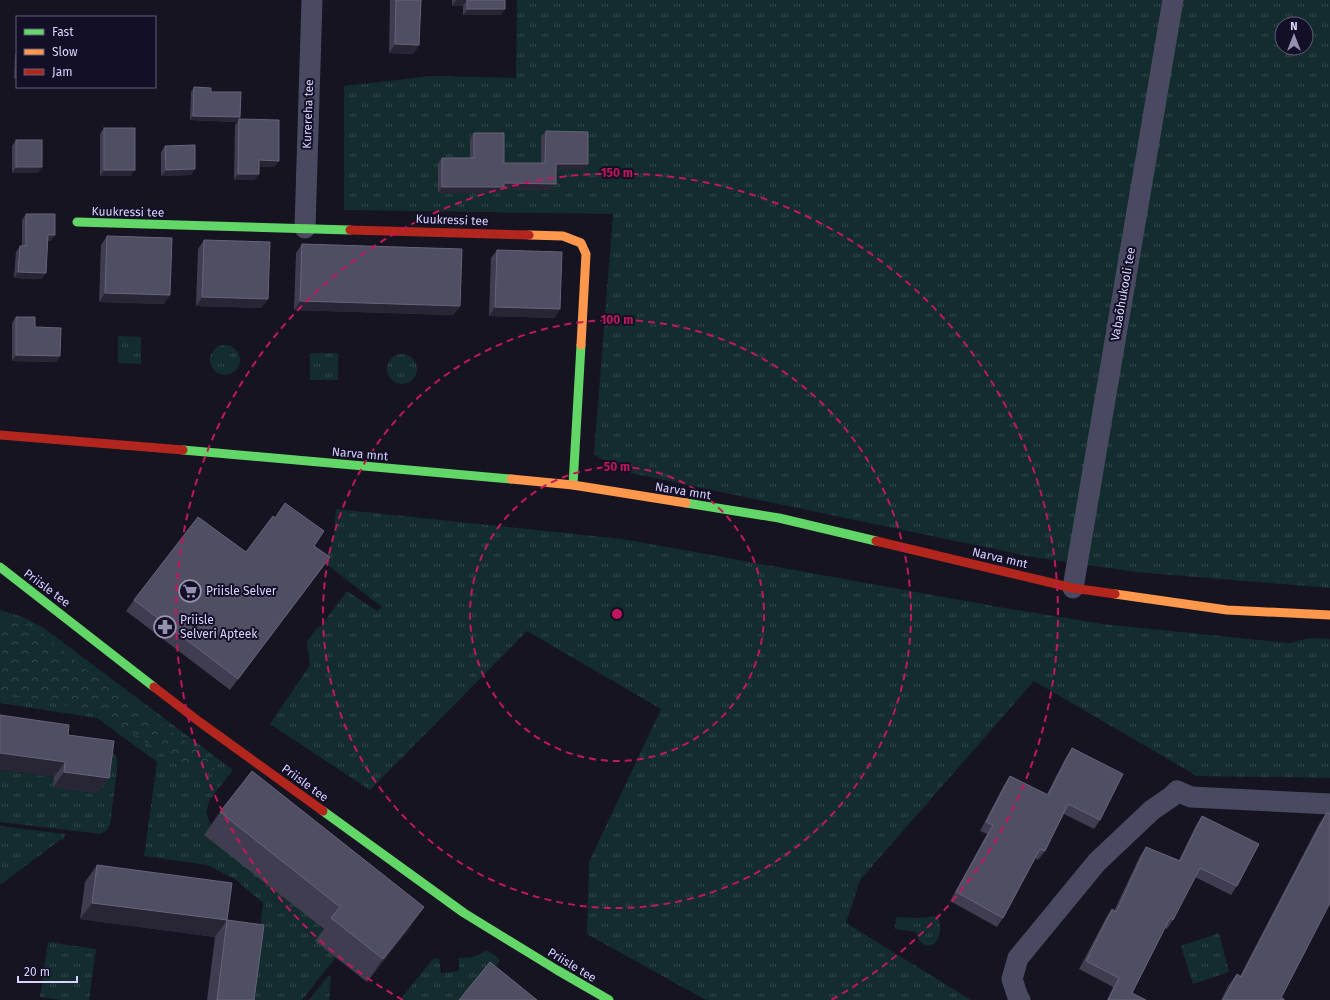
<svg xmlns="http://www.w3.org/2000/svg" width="1330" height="1000" viewBox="0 0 1330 1000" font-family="'Fira Sans',sans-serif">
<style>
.grass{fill:url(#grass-tufts);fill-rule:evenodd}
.forest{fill:url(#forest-crowns)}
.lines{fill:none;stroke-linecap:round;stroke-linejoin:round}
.street{stroke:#4a4962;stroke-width:21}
.fast{stroke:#63d668;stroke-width:9}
.slow{stroke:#ff974d;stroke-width:9}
.jam{stroke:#b3261e;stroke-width:9}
.wall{fill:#403d50}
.shaded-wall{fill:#282635}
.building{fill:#504e63;stroke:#66637b}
.ring{fill:none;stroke:#c2185b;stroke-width:2;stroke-dasharray:7 5}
.labels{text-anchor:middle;stroke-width:4;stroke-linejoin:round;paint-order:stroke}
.street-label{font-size:12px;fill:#d9d4ff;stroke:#130f26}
.poi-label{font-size:12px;fill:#d9d4ff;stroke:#130f26;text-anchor:start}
.centre{fill:#c2185b;stroke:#130f26;stroke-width:2}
.ring-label{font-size:12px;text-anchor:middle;font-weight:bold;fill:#c2185b;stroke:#130f26;stroke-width:4;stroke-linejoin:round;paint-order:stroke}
</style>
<defs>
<pattern id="grass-tufts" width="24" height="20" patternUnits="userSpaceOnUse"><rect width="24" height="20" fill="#132c2d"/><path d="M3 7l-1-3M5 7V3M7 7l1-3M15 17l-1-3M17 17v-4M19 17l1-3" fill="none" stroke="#354a4c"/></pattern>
<pattern id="forest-crowns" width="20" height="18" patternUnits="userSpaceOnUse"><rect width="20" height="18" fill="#132c2d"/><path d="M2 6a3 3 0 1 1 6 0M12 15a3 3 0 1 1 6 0" fill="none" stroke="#354a4c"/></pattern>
</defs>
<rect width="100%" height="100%" fill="#161421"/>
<g class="grass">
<path d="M517 0H1330V588L1136 572 1032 557 621 471 594 454 613 214 344 210V86L432 76 516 78ZM1282 24H1306V48H1282Z"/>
<path d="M118 336 141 337V364L118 363Z"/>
<circle cx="225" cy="360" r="15"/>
<rect x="310" y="353" width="28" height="27"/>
<circle cx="402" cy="369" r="15"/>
<path d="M336 509 622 539 999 607 1102 624 1290 643 1309 638 1330 639V778L1197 776 1034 681 860 880 846 923 971 1000H706L587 934 589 862 661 709 527 631 370 790 270 724 310 665 307 641 318 627H320L347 591 377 611 382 607 325 563 334 535Z"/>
<path d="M0 610 23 617 44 628 233 770 209 801 206 814 211 825 324 930 336 957 302 1000H245L259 939 263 903 235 879 207 865 144 856 157 762 97 718 0 703Z"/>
<path d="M110 749 117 758V769L110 825 106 831 101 834 0 822V770L54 777 53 787Z"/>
<path d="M0 826 65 834 64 839 60 840 0 885Z"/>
<path d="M938 916C948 947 921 956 916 932L895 929 896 917 918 918Z"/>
<path d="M1219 933 1229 972 1193 984 1181 946Z"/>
<path d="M48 942 96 949 89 1000H63L40 997Z"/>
<path d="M487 950 500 960C493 976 474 989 460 1000H400L432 960 435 958 439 959 441 973 459 971V958L474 957Z"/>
<path d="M328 976 331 977 329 1000H309Z"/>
</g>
<path class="forest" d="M3 619 36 628 94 676 203 754 215 770 176 763 109 716 55 703 0 692V624Z"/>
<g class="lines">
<g class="street">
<path d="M305 228 312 0"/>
<path d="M1073 588 1173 0"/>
<path d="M1020 1000 1018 997 1012 979 1018 958 1097 862 1152 810 1171 797 1177 791 1191 797 1330 804"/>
</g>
<g class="fast">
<path d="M77 222 350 230"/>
<path d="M183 450 511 479"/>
<path d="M573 485 581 345"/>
<path d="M686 503 779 518 876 541"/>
<path d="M0 567 154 687"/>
<path d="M323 811 464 913 557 970 609 1000"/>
</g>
<g class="slow">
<path d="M529 235 563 236 581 243 586 254 581 345"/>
<path d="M511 479 573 485 686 503"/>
<path d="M1115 594 1227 610 1330 615"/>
</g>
<g class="jam">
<path d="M350 230 529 235"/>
<path d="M0 435 183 450"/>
<path d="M876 541 1073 588 1115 594"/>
<path d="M154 687 201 723 323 811"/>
</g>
</g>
<g class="wall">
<path d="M390 0H421L419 45 413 54 389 53Z"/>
<path d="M452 0H505L501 15H463V6H452Z"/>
<path d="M17 52V79H14L15 55Z"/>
<path d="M194 87 211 92 240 117 237 122 190 120 191 92Z"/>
<path d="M239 119 279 161 274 167H259V174L254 180H234L235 125Z"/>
<path d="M104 128 131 176H100V134Z"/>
<path d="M546 131 584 170H556V184L551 190 503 189 500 193H438V164L442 158H470V139L474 133 504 163H541V137Z"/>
<path d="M16 140 38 173H12V146Z"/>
<path d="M165 146 191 175 161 176V152Z"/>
<path d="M26 214 55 235 51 241H47L42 279 14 278 16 252 20 246H22V220Z"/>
<path d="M107 236 164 304 99 302 101 245Z"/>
<path d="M204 240 268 299 261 308 196 306 198 249Z"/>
<path d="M302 244 460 306 453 315 294 310 296 253Z"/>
<path d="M497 250 560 309 554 318 489 316 491 258Z"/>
<path d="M16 317 60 356 56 362 12 361V323Z"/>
<path d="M314 546 322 568 230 690 126 611 134 600 246 552Z"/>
<path d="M68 735 98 793 53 787 54 777Z"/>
<path d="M1072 748 1100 820 1094 829 1064 814 1045 851 1038 860 1035 858 1003 918 997 927 950 901 987 834 980 831 1004 785 1010 776 1047 794 1066 757Z"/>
<path d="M220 812 408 930 367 982 315 941 324 929 204 835Z"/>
<path d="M1327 812 1281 998 1284 1000H1221L1228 986 1237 974 1240 976 1319 824Z"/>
<path d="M1202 816 1237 886 1231 895 1195 877 1173 920 1167 929 1165 928 1132 993 1146 1000H1107L1113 987 1079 969 1106 918 1112 909 1114 911 1140 856 1146 847 1179 860 1196 825Z"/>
<path d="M97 865 227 920 254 1000H207L215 937 80 919 85 882Z"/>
</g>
<g class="shaded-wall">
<path d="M456 0H467L463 6H452Z"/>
<path d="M467 9H505L501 15H463Z"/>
<path d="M395 44 419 45 413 54 389 53Z"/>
<path d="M17 74V79H14Z"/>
<path d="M193 116 240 117 237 122 190 120Z"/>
<path d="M259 160 279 161 274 167H255Z"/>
<path d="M556 164H588L584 170H552Z"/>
<path d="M16 167H42L38 173H12Z"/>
<path d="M195 169 191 175 161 176 166 170Z"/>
<path d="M104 170H135L131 176H100Z"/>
<path d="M238 174H259L254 180H234Z"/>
<path d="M504 183 556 184 551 190 503 189 500 193H438L442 187Z"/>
<path d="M48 235H55L51 241H43Z"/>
<path d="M18 272 46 273 42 279 14 278Z"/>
<path d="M105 293 170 295 164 304 99 302Z"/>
<path d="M202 297 268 299 261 308 196 306Z"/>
<path d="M300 301 460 306 453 315 294 310Z"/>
<path d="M495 307 560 309 554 318 489 316Z"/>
<path d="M16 355 60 356 56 362 12 361Z"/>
<path d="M330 557 322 568 230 690 238 679Z"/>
<path d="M0 753 65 762 54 777 0 770Z"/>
<path d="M64 772 109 778 98 793 53 787Z"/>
<path d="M92 903 227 920 215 937 80 919Z"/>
<path d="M424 907 408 930 367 982 383 959Z"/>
</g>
<g class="building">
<path d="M396 0H421L419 45 395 44Z"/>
<rect x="467" y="0" width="38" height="9"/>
<path d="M194 87 211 88V92H241L240 117 193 116Z"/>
<path d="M239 119 279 120V161L259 160V174H238Z"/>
<rect x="104" y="128" width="31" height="42"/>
<path d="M546 131 588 132V164H556V184L504 183V187H442V158H474V133H504V163H545Z"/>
<rect x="16" y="140" width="26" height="27"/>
<path d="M195 145V169L166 170 165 146Z"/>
<path d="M26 214H55V235H48L46 273 18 272 20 246H26Z"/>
<path d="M107 236 172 238 170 295 105 293Z"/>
<path d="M204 240 270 242 268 299 202 297Z"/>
<path d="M302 244 462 249 460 306 300 301Z"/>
<path d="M497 250 562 252 560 309 495 307Z"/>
<path d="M16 317H35V327L61 328 60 356 16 355Z"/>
<path d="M285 503 324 531 314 546 330 557 238 679 134 600 198 517 246 552 273 516 275 518Z"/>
<path d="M0 715 69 725 68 735 114 741 109 778 64 772 65 762 0 753Z"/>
<path d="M1072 748 1123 774 1100 820 1068 804 1045 851 1040 849 1003 918 956 892 993 825 986 822 1010 776 1048 795Z"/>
<path d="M252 771 424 907 383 959 331 918 340 907 220 812Z"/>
<path d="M1327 812 1330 814V903L1281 998 1284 999V1000H1223L1237 974 1241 977Z"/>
<path d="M1202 816 1259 844 1237 886 1200 868 1173 920 1170 918 1132 993 1146 1000H1108L1119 978 1086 961 1112 909 1116 912 1146 847 1180 861Z"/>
<path d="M97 865 232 883 227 920 92 903Z"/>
<path d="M227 920 264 925 254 1000H217Z"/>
<path d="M490 962 537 1000H459Z"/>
</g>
<g class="ring">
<circle cx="617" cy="614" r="147"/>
<circle cx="617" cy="614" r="294"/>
<path d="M403 1000A441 441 0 1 1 831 1000"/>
</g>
<defs>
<g id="supermarket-ring" transform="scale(1.15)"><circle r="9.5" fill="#130f26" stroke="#9591b1" stroke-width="1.5"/><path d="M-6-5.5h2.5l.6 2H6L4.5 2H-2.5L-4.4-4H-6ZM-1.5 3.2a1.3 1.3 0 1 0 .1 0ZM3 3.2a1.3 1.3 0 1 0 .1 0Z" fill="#9591b1"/></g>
<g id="pharmacy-ring" transform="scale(1.15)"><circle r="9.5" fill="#130f26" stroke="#9591b1" stroke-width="1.5"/><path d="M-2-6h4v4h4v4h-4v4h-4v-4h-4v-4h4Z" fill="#9591b1"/></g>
</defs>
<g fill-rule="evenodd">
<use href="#supermarket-ring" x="190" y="591"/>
<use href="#pharmacy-ring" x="165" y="627"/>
</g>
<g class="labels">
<g class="street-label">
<text transform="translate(308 114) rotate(-88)" y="4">Kurereha tee</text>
<text transform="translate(128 212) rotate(1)" y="4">Kuukressi tee</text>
<text transform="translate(452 220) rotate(2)" y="4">Kuukressi tee</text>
<text transform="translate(1123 294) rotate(-80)" y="4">Vabaõhukooli tee</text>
<text transform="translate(360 454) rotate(5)" y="4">Narva mnt</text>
<text transform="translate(683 491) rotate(9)" y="4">Narva mnt</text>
<text transform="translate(1000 558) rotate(13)" y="4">Narva mnt</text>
<text transform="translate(47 588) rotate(37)" y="4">Priisle tee</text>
<text transform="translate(305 783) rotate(36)" y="4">Priisle tee</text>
<text transform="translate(572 965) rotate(31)" y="4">Priisle tee</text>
</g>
<g class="poi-label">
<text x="206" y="595">Priisle Selver</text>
<text x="180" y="624">Priisle<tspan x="180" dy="14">Selveri Apteek</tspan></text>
</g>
</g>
<circle cx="617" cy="614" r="6" class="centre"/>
<g class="ring-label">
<text x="617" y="177">150 m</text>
<text x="617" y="324">100 m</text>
<text x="617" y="471">50 m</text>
</g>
<rect x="16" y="16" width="140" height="72" fill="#130f26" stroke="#625e7d"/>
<rect x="24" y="29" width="20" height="6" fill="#63d668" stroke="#625e7d"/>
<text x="52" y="36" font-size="12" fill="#d9d4ff">Fast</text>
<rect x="24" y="49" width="20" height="6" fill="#ff974d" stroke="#625e7d"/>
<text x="52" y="56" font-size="12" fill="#d9d4ff">Slow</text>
<rect x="24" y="69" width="20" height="6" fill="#b3261e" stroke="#625e7d"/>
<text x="52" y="76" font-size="12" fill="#d9d4ff">Jam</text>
<g transform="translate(1294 36)"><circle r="19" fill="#130f26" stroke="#625e7d"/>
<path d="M0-3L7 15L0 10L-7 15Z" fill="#9591b1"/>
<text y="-6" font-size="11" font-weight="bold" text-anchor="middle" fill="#d9d4ff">N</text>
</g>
<path d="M18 976v6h59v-6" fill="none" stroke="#d9d4ff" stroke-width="2"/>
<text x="24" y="976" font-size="12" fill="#d9d4ff" stroke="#130f26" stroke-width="3" paint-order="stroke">20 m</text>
</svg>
